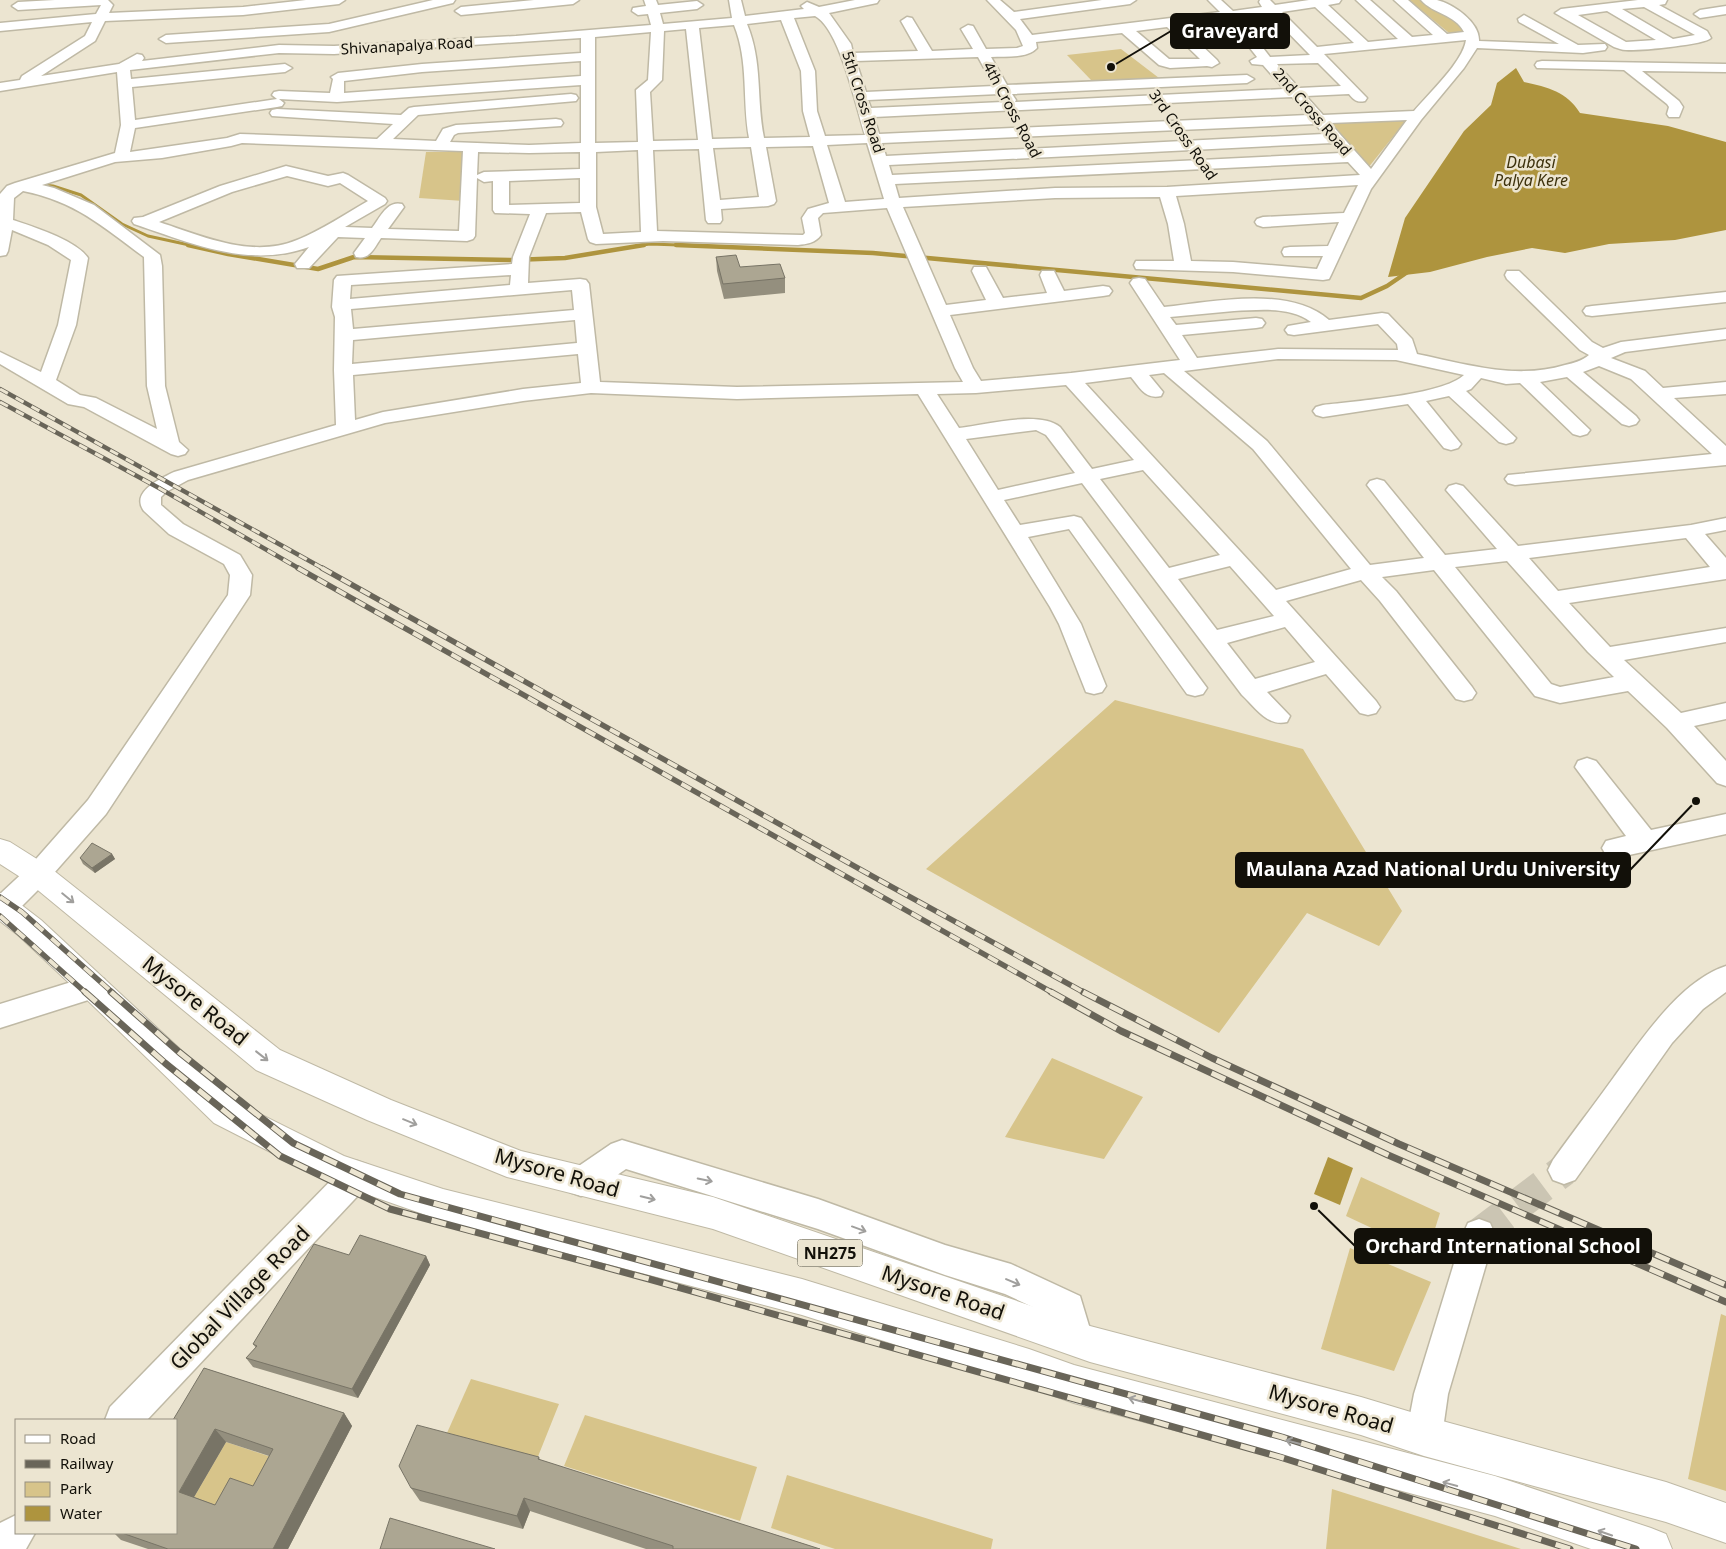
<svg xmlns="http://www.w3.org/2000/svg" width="1726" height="1549" viewBox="0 0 1726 1549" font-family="'Noto Sans',sans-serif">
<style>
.green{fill:#d7c48a}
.water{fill:#ae943e}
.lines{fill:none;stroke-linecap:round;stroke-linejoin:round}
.stream-far1{stroke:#ae943e;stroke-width:3}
.stream{stroke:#ae943e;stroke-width:4.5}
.minor-tunnel{stroke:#cbc5b3;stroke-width:32;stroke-dasharray:32 16;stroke-linecap:butt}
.minor-casing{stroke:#bfb9a5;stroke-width:3}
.highway-casing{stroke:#bfb9a5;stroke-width:2}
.minor{fill:#fff;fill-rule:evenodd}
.highway{fill:#fff;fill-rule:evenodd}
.rail-far2-casing{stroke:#696559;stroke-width:4.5}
.rail-far1-casing{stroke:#696559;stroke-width:5.5}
.rail-casing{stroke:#696559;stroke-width:7}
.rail-far2{stroke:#ece5d1;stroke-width:3;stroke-dasharray:9;stroke-linecap:butt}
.rail-far1{stroke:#ece5d1;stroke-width:4;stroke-dasharray:11;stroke-linecap:butt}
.rail{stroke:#ece5d1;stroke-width:5;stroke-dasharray:15;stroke-linecap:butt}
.wall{fill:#948f7e;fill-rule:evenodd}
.shaded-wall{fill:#787466}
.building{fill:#aca692;stroke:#787466;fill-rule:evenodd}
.oneway{stroke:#a09f9d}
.labels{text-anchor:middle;stroke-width:5;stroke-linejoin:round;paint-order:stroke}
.far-street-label{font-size:15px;fill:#121009;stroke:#ece5d1}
.far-water-label{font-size:16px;font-style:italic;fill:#3e320d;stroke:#ece5d1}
.shield{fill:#ece5d1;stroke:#535045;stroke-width:1}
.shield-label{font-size:16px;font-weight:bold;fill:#121009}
.near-street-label{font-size:21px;fill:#121009;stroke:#ece5d1}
.leader{fill:none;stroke:#121009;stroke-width:2}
.callout-dot{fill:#121009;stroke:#ece5d1;stroke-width:2}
.callout{fill:#121009;stroke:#121009;stroke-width:2}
.callout-label{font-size:19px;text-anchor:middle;font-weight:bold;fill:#fff}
</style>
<rect width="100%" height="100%" fill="#ece5d1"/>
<g class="green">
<path d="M1409 0H1425L1469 23 1466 32 1449 33Z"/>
<path d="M1121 49 1159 78 1092 81 1067 55Z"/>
<path d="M1408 118 1368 168 1325 121Z"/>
<path d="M426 152H465L464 201 419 198Z"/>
<path d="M1115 700 1303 749 1402 911 1379 946 1307 913 1219 1033 926 869Z"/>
<path d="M1052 1058 1143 1097 1104 1159 1005 1137Z"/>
<path d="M1361 1177 1440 1213 1427 1254 1346 1216Z"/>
<path d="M1350 1248 1431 1282 1394 1371 1321 1349Z"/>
<path d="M1721 1314 1726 1316V1491L1688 1479Z"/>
<path d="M471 1379 559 1404 537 1459 447 1433Z"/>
<path d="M585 1415 757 1467 740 1521 564 1466Z"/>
<path d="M226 1442 283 1461 226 1517 190 1504Z"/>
<path d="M787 1475 993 1539 991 1549H835L771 1528Z"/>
<path d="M1332 1489 1521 1549H1326Z"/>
</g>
<g class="water">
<path d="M1516 68 1524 82C1548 87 1567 92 1580 113L1668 126 1726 142V230L1675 240 1609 244 1565 253 1532 248 1487 257 1430 272 1388 277 1405 218 1464 131 1491 105 1497 83Z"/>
<path d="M1328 1157 1353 1168 1340 1205 1314 1194Z"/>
</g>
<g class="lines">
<g class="stream-far1">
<path d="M43 185 53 186 81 195 122 224 148 236 194 246"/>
<path d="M636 246 650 244 707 246"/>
</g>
<g class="stream">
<path d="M188 245 228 254 318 269 354 257 513 260 565 258 644 245"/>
<path d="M676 245 873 253 1361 298 1387 286 1409 271"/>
</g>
<path class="minor-tunnel" d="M1479 1234 1564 1170"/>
<g class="minor-casing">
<g id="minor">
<path d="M55 0H108L113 5 109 13 243 7 306 0H345L339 4 243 15 105 21 95 41 41 76 119 64 137 54 142 55 144 58 142 61 279 45 334 46 516 36 651 25 648 14 638 15 632 11 633 8 646 6 644 0H656L658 5 697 1 703 5 697 9 660 13 663 24 732 18 729 0H741L745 16 804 9 801 6 807 2 819 7 855 0H879L877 3 829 13 851 44 853 53 918 51 901 21 907 17 912 18 932 51 973 49 961 29 968 25 973 26 986 49 1017 48 1023 46 1016 30 987 0H1000L1014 12 1102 0H1136L1130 4 1020 19 1032 35 1220 12 1208 0H1221L1233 11 1262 7 1259 2 1260 0H1270L1275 5 1309 0H1341L1339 3 1328 5 1368 42 1398 39 1356 0H1370L1412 37 1433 35 1394 0H1408L1447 34 1464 32C1455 14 1433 14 1421 0 1426 0 1432 0 1437 0 1453 4 1480 22 1479 41L1559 44 1519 22 1518 19 1524 15 1578 45 1605 44 1607 47 1605 50 1583 53 1477 48 1464 68 1421 120 1371 189 1331 275 1329 279 1323 280 1233 272 1136 269 1134 265 1136 261H1174L1168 224 1160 197 1055 198 903 207 946 305 986 300 972 271 974 267H986L1003 298 1047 293 1040 275 1042 271H1054L1064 291 1103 286 1109 287 1112 291 1109 295 1103 296 950 315 973 368 981 381 1071 373 1180 360 1130 283 1133 279 1139 278 1145 279 1164 307C1212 302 1289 285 1329 320L1382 313 1388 314 1412 339 1417 354C1466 364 1515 380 1565 365 1574 363 1582 361 1589 355L1580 350 1507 279 1505 275 1507 271H1519L1592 342 1603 348 1621 342 1726 329V339L1625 352 1611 358 1645 371 1663 388 1726 382V394L1674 398 1726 446V465L1515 485 1508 483 1505 479 1508 475 1712 454 1631 379 1599 366 1583 372 1636 416 1639 420 1636 424 1629 426 1622 424 1567 377 1540 382 1590 430 1587 434 1580 436 1573 434 1520 383 1506 384 1481 378 1471 389 1466 391 1516 438 1513 442 1506 444 1499 442 1449 396 1426 401 1461 444 1458 448 1451 450 1444 448 1408 404 1323 417 1316 415 1313 411 1316 407 1323 405C1355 401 1443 395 1464 375L1396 360 1278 359 1184 371 1267 441 1370 565 1424 558 1367 485 1370 481 1377 479 1384 481 1445 555 1497 549 1446 490 1449 486 1456 484 1463 486 1518 546 1691 525 1726 518V530L1705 534 1726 558V579L1569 603 1610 647 1726 628V642L1624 660 1681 713 1726 703V719L1694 726 1726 761V786L1717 783 1667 728 1628 691 1560 703 1535 696 1434 570 1382 577 1396 591 1472 687 1476 693 1472 699 1464 701 1456 699 1380 601 1361 580 1286 601 1376 701 1380 707 1376 713 1368 715 1360 713 1326 674 1267 692 1290 716 1287 722C1267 727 1255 707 1242 695L1082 483 1004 500 1020 525 1074 516 1081 518 1207 688 1203 694 1195 696 1187 694 1069 529 1028 537 1081 624 1106 686 1102 692 1094 694 1086 692 1059 624 1050 607 918 394 737 399 591 393 523 401 385 423 188 480 166 492 161 497V505L183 524 240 555 252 575 250 595 106 814 47 881 14 914 4 918 0 916V894L29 867 88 800 228 595 230 575 224 564 169 534 144 511C130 492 160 479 174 472L336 425 334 370 335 317 332 307 334 280 337 276 512 264 513 257 530 214 495 213 493 210V181L484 182 477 178 475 236 473 239 467 241 381 238C374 248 370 260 356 257L354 253 365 238 338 237 309 268H297L295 264 309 247C249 269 191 243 134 224L132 221 134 218 143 217 220 186 286 166 328 176 343 173 348 175 385 198 387 201 385 204 345 227 372 228C380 218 387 200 402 204L404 207 388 229 459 231 463 151 242 143 231 146 162 158 115 162 42 185 54 188 94 205 160 255 162 266 165 386 179 442 188 450 185 454 178 456 171 454 84 407 68 404 0 364V352L41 372 58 325 71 260 48 245 12 230 8 251 6 255 0 256V194L7 186 15 183 115 153 121 125 117 72 0 91V83L20 80 22 76 85 36 92 22 0 31V23L96 14 101 5 18 10 12 6 18 2ZM1315 7 1354 43 1317 47 1282 12ZM1269 13 1310 55 1270 57 1239 17ZM815 16C840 29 856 107 865 135L825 136 817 111 815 71 794 18ZM1227 19 1257 57 1250 61 1252 64 1263 65 1284 89 1015 102 1016 100 1012 94 1247 83 1254 79 1247 75 1007 85 991 57C1005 56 1027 59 1037 48L1036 42 1122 33 1159 65 1170 68 1207 66 1212 67 1219 63 1217 60 1180 25ZM781 20 801 71 803 111 810 137 764 138C756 98 763 63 747 24ZM734 25C749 62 742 100 749 138L712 139 699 28ZM1167 27 1200 59H1169L1136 31ZM686 29 698 140 653 141 650 92 662 80 664 31ZM651 32 648 80 636 90 638 142 595 143V37ZM581 38V53L422 64 338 73 331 77 333 79 330 93 279 91 274 92 272 95 277 99 135 120 132 87 285 72 292 68 285 64 131 79 130 70 279 53 334 54ZM1466 40C1463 62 1429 93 1414 111L1323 115 1306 96 1349 94C1354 100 1357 103 1365 101L1367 98 1324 54ZM978 57 994 86 866 92 856 61ZM581 61V76L344 93V81L422 72ZM1318 63 1341 86 1299 88 1277 64ZM581 85V143L529 145 450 142 454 135 458 133 561 126 563 123 561 120 556 119 456 125 443 129 436 141 393 139 418 115 576 101 578 98 576 95 571 94 414 107 409 108 401 115 277 109 272 110 270 113 272 116 393 124 377 139 240 134 227 138 130 152 135 128 277 107 282 106 284 103 279 99 337 102ZM999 94 1003 102 871 108 868 100ZM1292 97 1308 115 879 134 874 117ZM1407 120 1371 169 1330 123ZM1315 124 1324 134 886 156 882 143ZM867 143 884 199 845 202 827 145ZM1332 143 1341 153 892 175 889 165ZM813 146 829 203 808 209 802 218 805 233 803 235 657 231 653 150 699 149 706 220 708 223H720L722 220 721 209 768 206 774 204 776 201 766 147ZM751 147 759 197 720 200 713 148ZM638 150 641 232 603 234 596 207V152ZM478 152 529 153 580 152V169L484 172 477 175ZM1348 162 1360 175 1167 187 1055 188 899 198 895 184ZM287 176 328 186 340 183 368 201C345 214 322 230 297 240 252 259 202 236 159 222L232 192ZM580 178V203L509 205V181ZM1358 185 1344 213 1263 217 1257 219 1255 222 1257 225 1263 227 1339 222 1328 246 1290 247 1284 248 1282 252 1284 256H1323L1317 269 1233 262 1191 261 1184 224 1176 196ZM23 191C75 201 103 227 144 257L147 386 157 429 96 398 80 395 56 380 76 325 88 258C76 240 34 227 13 220L14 198ZM887 208 955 368 963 382 737 387 600 382 589 284 586 280 580 279 528 283 529 257 546 213 581 212 588 239 590 242 596 244 663 241 798 245C807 244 815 243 821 235L818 218 823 213ZM511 275 510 285 350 299 351 285ZM572 290 574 310 353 329 351 309ZM1234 311C1259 310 1290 306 1311 322L1288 326 1285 330 1288 334 1294 335 1378 324 1397 344 1398 350 1278 349 1197 358 1182 335 1256 328 1262 327 1265 323 1262 319 1256 318 1176 325 1170 317ZM575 320 577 343 352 364 353 340ZM578 354 581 383 523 389 383 412 355 420 353 375ZM1164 373 1253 449 1351 569 1276 590 1085 383 1131 377C1140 388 1146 400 1161 396L1163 392 1149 375ZM1066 385 1134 460 1092 469 1060 427C1039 410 985 425 959 428L937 394 976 393ZM1036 430 1046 435 1075 473 998 490 966 439ZM1143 470 1220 555 1169 568 1100 479ZM1686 538 1710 567 1558 591 1529 558ZM1507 561 1588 652 1614 677 1560 687 1551 684 1455 567ZM1230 566 1274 616 1217 630 1178 579ZM1285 627 1315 662 1255 679 1227 643Z"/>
<path d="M433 0H455L453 3 329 32 166 43 159 39 166 35 329 24Z"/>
<path d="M534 0H579L573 4 461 15 455 11 461 7Z"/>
<path d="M1638 0H1667L1665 4 1659 5 1707 31 1711 38C1704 45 1638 51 1626 50 1622 50 1618 48 1614 47L1555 13 1561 9ZM1644 7 1695 35 1673 39 1622 9ZM1607 11 1656 40 1626 42 1578 15Z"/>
<path d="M1726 6V14L1700 18 1694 14 1700 10Z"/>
<path d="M1542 61 1726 64V72L1642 71 1679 101 1683 107 1679 117H1669L1667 114 1669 107 1667 104 1624 70 1537 68 1535 65 1537 62Z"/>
<path d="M1726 292V302L1592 316 1586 315 1583 311 1586 307 1592 306Z"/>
<path d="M1587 758 1596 761 1651 830 1726 814V834L1615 858 1606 855 1602 848 1606 841 1626 836 1575 767 1578 761Z"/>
<path d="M1726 966V992L1703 1009 1672 1043 1575 1180 1564 1184 1553 1180 1548 1170 1553 1160C1573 1132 1594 1105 1614 1077 1642 1039 1680 981 1726 966Z"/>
<path d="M94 975 104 979 108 987 104 995 0 1028V1004Z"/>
<path d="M622 1140 818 1199 945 1245 1011 1264 1080 1296 1093 1339 1088 1351 1076 1356 1064 1351 1054 1317 1005 1294 945 1275 818 1229 626 1169 592 1192 581 1196 570 1192 565 1182 570 1172 611 1144Z"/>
<path d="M357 1161 368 1165 373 1175 368 1185 147 1420H105L110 1407 346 1165Z"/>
<path d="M1479 1219 1490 1223 1495 1234 1448 1394 1442 1436 1437 1449 1424 1454 1411 1449 1406 1436 1414 1394 1463 1234 1468 1223Z"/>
<path d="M16 1515V1533H35L26 1549H0V1523Z"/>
</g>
</g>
<g class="highway-casing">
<g id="highway">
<path d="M0 839 10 842 48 866 280 1050 391 1100 521 1151 713 1197 1090 1326 1361 1397 1424 1416 1666 1482 1726 1503V1543L1666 1522 1424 1456 1361 1435 1090 1362 713 1229 507 1177 367 1120 256 1070 28 882 0 864Z"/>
<path d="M0 893 11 897 41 920 238 1103 344 1156 443 1189 802 1279 1029 1349 1074 1365 1495 1476 1651 1528 1666 1534 1672 1549H1591L1495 1516 1074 1403 1029 1387 802 1315 443 1221 323 1179 214 1123 83 996 19 936 0 921Z"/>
</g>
</g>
<use href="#minor" class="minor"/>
<use href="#highway" class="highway"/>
<g class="rail-far2-casing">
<g id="rail-far2">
<path d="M0 389 324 569"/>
<path d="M0 402 159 488 300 569"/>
</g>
</g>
<g class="rail-far1-casing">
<g id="rail-far1">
<path d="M298 568 1053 993"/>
<path d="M322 568 881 881 1085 993"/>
<path d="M0 897 22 912 113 993"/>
<path d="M0 916 86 993"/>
</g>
</g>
<g class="rail-casing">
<g id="rail">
<path d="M85 992 165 1063 280 1156 390 1209 649 1279 1280 1457 1570 1549"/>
<path d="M111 992 179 1052 293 1143 400 1194 1282 1437 1636 1549"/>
<path d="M1051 992 1121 1031 1388 1155 1726 1302"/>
<path d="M1083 992 1212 1058 1399 1144 1726 1285"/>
</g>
</g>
<use href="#rail-far2" class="rail-far2"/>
<use href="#rail-far1" class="rail-far1"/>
<use href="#rail" class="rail"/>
</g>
<g class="wall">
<path d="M716 257 740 267 785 278V293L724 299 717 271Z"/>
<path d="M112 854 115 859 95 873 83 864 80 858Z"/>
<path d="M349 1255 426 1256 430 1265 358 1398 253 1367 246 1358 256 1348 253 1344Z"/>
<path d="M204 1368 344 1413 352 1426 288 1549H148L121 1540 114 1533H176ZM226 1442 269 1456 253 1486 215 1505 194 1497Z"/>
<path d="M539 1457 540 1460 820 1549H646L530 1511 523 1529 420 1501 411 1488Z"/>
</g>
<g class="shaded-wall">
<path d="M112 854 115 859 95 873 92 868Z"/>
<path d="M426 1256 430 1265 358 1398 352 1389Z"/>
<path d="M344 1413 352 1426 288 1549H273Z"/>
<path d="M215 1429 226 1442 190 1504 179 1492Z"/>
<path d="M524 1498 530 1511 523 1529 517 1516Z"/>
</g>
<g class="building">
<path d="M736 255 740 267 780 264 785 278 723 284 716 257Z"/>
<path d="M92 843 112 854 92 868 80 858Z"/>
<path d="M360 1235 426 1256 352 1389 246 1358 257 1346 253 1344 314 1244 349 1255Z"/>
<path d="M204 1368 344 1413 273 1549H168L122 1533H176V1420H173ZM215 1429 273 1449 253 1486 230 1478 215 1505 179 1492Z"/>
<path d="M417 1425 539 1457 538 1459 820 1549H673V1546L524 1498 517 1516 411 1488 399 1466Z"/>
<path d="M390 1518 495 1549H380Z"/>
</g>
<defs><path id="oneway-shaft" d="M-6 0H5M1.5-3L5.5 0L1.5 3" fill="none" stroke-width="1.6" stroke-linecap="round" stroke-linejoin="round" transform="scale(1.25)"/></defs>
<g class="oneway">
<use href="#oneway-shaft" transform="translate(68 898) rotate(39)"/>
<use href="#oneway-shaft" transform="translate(262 1056) rotate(38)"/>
<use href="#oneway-shaft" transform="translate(410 1122) rotate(22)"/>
<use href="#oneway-shaft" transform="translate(705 1180) rotate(12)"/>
<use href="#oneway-shaft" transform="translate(648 1198) rotate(13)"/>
<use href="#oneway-shaft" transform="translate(859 1229) rotate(20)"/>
<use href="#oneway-shaft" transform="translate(1013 1282) rotate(23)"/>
<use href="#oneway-shaft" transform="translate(1136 1400) rotate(-165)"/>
<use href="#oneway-shaft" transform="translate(1293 1442) rotate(-165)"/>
<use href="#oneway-shaft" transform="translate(1450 1484) rotate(-165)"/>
<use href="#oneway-shaft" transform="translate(1605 1533) rotate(-161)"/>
</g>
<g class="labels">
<g class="far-street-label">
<text transform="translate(407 46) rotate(-3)" y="5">Shivanapalya Road</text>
<text transform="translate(863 102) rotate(72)" y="5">5th Cross Road</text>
<text transform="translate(1012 110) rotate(62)" y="5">4th Cross Road</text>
<text transform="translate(1312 112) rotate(49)" y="5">2nd Cross Road</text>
<text transform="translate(1183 135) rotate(55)" y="5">3rd Cross Road</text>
</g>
<g class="far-water-label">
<text x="1531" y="168">Dubasi<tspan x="1531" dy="18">Palya Kere</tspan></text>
</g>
<rect class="shield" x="797.5" y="1239.5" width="65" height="27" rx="4"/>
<g class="shield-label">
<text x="830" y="1259">NH275</text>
</g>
<g class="near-street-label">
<text transform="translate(195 1001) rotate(39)" y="7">Mysore Road</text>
<text transform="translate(557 1173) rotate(16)" y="7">Mysore Road</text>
<text transform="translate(943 1293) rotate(19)" y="7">Mysore Road</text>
<text transform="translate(240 1298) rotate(-46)" y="7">Global Village Road</text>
<text transform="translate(1331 1409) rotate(16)" y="7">Mysore Road</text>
</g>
</g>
<path class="leader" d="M1111 67L1171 31M1696 801L1630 870M1314 1206L1355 1246"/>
<g class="callout-dot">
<circle cx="1111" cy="67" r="5"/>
<circle cx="1696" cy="801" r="5"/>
<circle cx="1314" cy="1206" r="5"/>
</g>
<g class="callout">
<rect x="1171" y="14" width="118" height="34" rx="5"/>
<rect x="1236" y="853" width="394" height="34" rx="5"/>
<rect x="1355" y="1229" width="296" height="34" rx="5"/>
</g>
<g class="callout-label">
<text x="1230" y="38">Graveyard</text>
<text x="1433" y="876">Maulana Azad National Urdu University</text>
<text x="1503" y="1253">Orchard International School</text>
</g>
<rect x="15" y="1419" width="162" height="115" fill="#ece5d1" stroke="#959081"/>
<rect x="25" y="1435" width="25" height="8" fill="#ffffff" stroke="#959081"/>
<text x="60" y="1444" font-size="15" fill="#121009">Road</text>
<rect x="25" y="1460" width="25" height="8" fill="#696559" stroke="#959081"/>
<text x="60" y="1469" font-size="15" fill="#121009">Railway</text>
<rect x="25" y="1482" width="25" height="15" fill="#d7c48a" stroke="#959081"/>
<text x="60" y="1494" font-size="15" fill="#121009">Park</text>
<rect x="25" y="1506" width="25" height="15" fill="#ae943e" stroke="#959081"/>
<text x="60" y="1519" font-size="15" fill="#121009">Water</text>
</svg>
